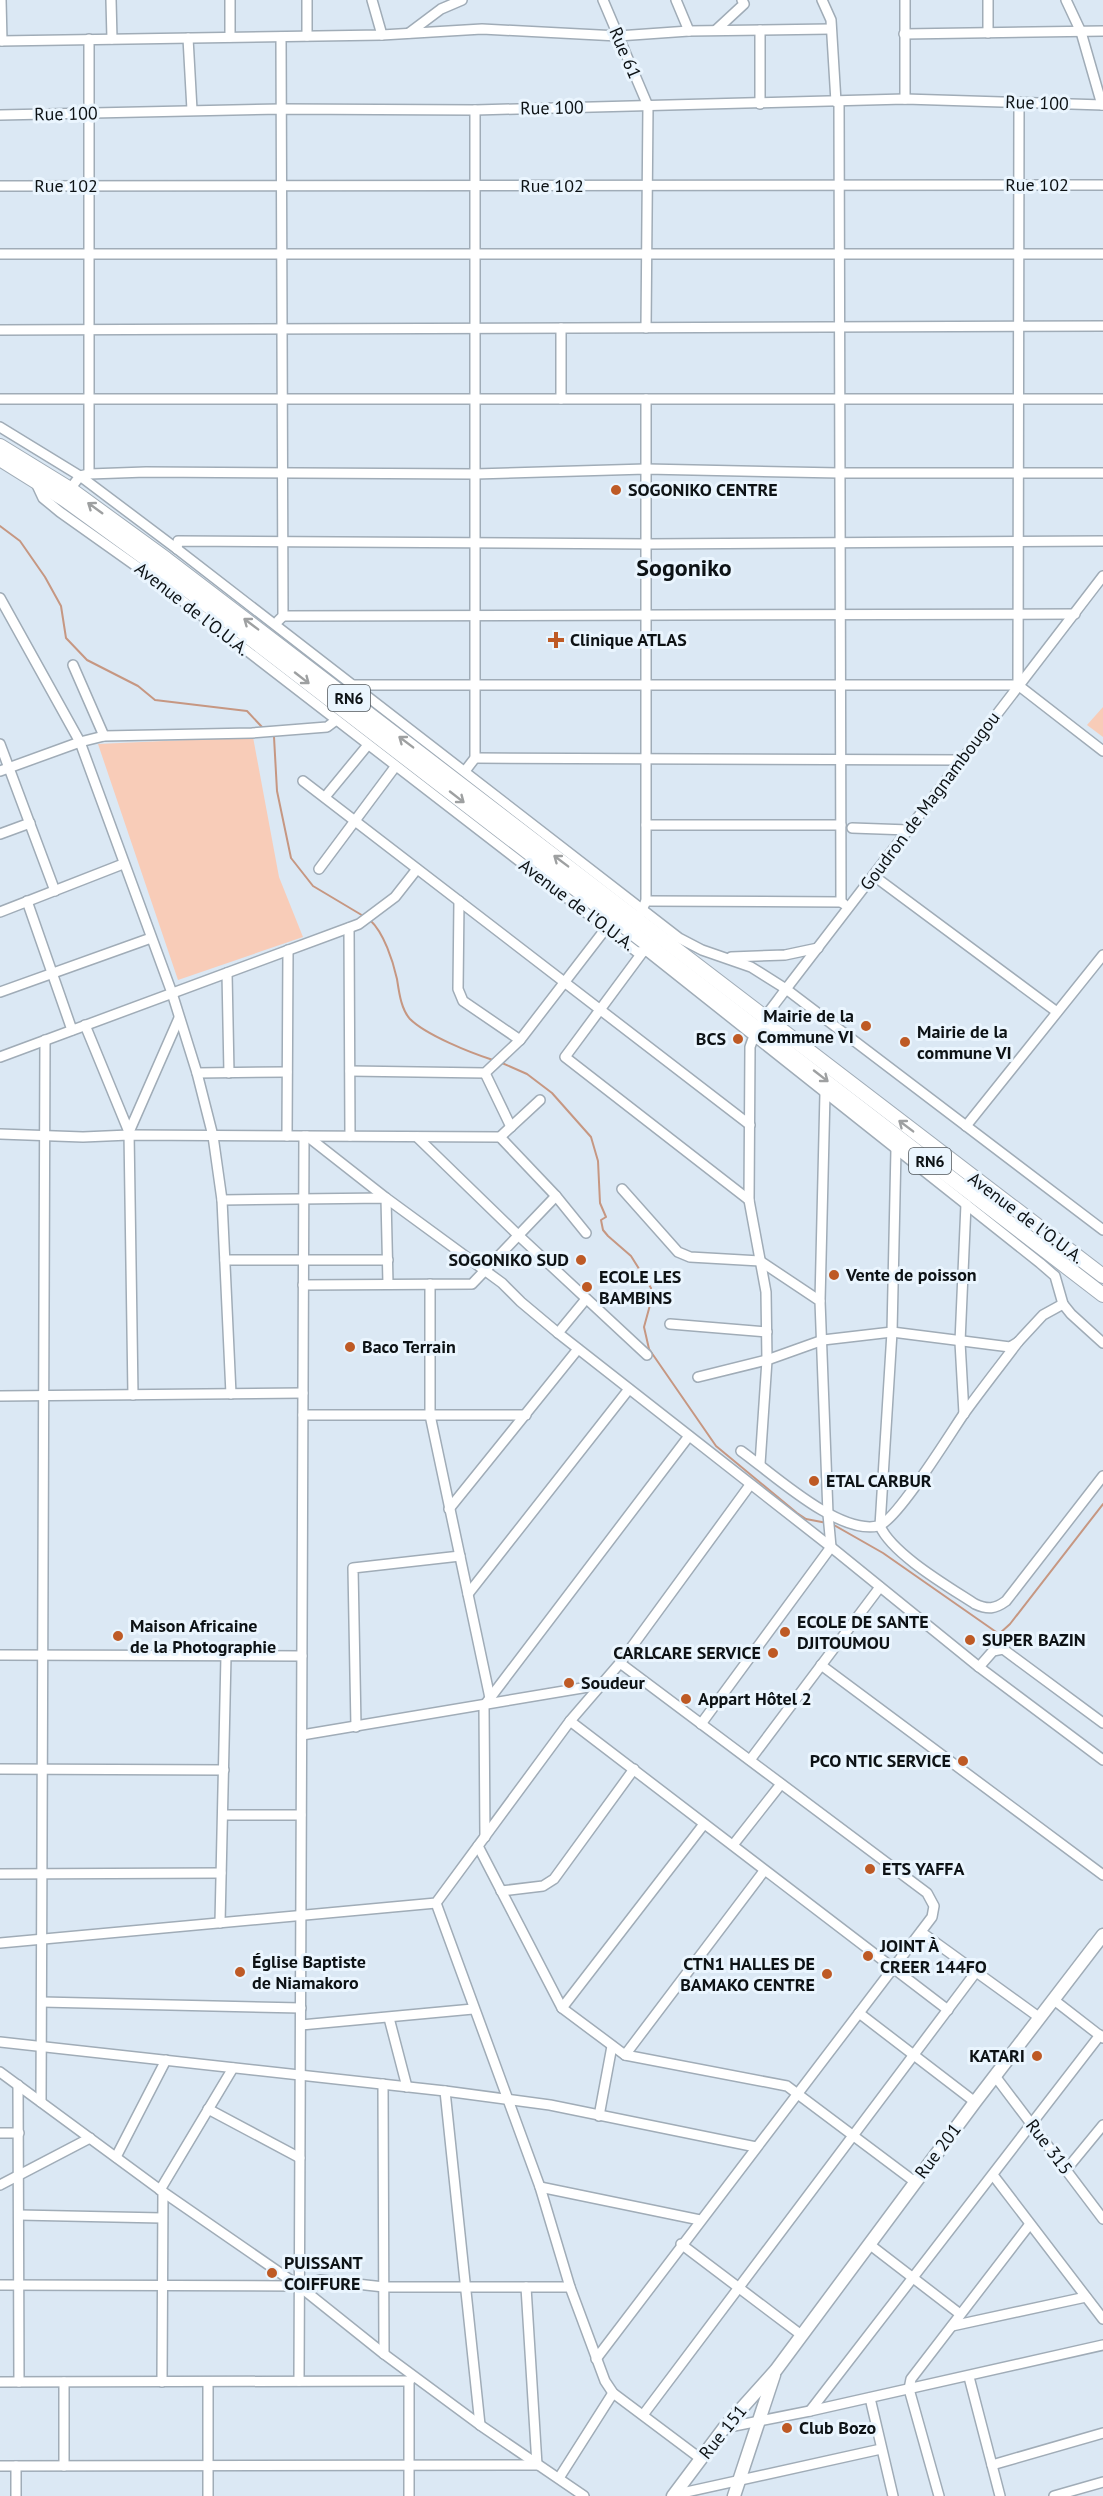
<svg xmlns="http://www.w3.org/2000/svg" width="1103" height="2496" viewBox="0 0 1103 2496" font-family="'PT Sans',sans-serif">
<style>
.green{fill:#f8ccb8}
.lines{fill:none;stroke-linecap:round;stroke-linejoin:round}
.stream{stroke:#c69782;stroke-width:2}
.minor-casing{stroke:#a0acb7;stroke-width:12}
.major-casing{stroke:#a0acb7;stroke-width:15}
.highway-casing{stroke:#a0acb7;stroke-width:16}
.minor{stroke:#fff;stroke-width:9}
.major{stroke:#fff;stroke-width:12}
.highway{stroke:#fff;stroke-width:14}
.oneway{stroke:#9ea0a1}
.poi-dot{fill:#be5a25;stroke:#eaf5fe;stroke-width:2}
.labels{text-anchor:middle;stroke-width:6;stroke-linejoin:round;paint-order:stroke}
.shield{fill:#eaf5fe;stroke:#4f565b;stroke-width:1.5}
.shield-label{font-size:16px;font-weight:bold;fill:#0d1215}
.street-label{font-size:18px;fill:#0d1215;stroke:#eaf5fe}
.poi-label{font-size:18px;font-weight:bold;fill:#0d1215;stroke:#eaf5fe;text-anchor:start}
.district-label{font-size:24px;font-weight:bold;fill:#0d1215;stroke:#eaf5fe}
</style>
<rect width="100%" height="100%" fill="#dbe8f4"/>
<g class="green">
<path d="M1103 707V737L1087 725Z"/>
<path d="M253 737 279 877 303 937 178 980 98 744Z"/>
</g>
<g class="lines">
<g class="stream">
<path d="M0 526 20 541 45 577 61 606 66 638 87 660 138 686 155 700 247 711 262 727"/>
<path d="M274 737 277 791 291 858 313 886 365 917"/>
<path d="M370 920C384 933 393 961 397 979 399 992 401 1009 410 1019 426 1035 471 1053 493 1060"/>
<path d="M502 1063 527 1074 552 1093 591 1137 598 1161 600 1203 606 1217 601 1220 603 1230 608 1236 631 1256 651 1288 650 1305 644 1327 649 1349 716 1446 797 1513 806 1519 827 1523"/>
<path d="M832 1524 883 1553 999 1634 1010 1624 1103 1504"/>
</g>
<g class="minor-casing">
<g id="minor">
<path d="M1 0 2 41"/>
<path d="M111 0 112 39"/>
<path d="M230 0V37"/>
<path d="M372 0 382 35"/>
<path d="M603 0 648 106 646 328"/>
<path d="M676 0 689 31"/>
<path d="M822 0 831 20 836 102"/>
<path d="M905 0V99"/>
<path d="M1066 0 1081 32 1102 105"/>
<path d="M716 30 744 4 742 0"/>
<path d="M760 30V104"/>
<path d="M409 33 441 9 462 0"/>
<path d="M988 33V0"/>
<path d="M904 34 1103 31"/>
<path d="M307 36V0"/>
<path d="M188 38 192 110"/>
<path d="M89 39V474"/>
<path d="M0 41 382 35 482 29 618 36 689 31 831 29"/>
<path d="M839 102 841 902"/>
<path d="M0 115 282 109 475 110 905 99 1103 105"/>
<path d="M0 186 1103 185"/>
<path d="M0 254H1103"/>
<path d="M561 328V399"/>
<path d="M0 330 1103 326"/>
<path d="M0 399H1103"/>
<path d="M0 427 80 476 177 549 679 938 702 950 751 967 786 989 1103 1230"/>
<path d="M36 483 43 498 60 512 153 578 637 952 647 951"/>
<path d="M70 489 80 476 89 474 146 472 475 474 646 469 839 473H1103"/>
<path d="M177 549 178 541 648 544 1103 541"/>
<path d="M0 598 80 742 172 993 197 1073 213 1136 222 1200 231 1394"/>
<path d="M283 616 1075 614"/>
<path d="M278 621 283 616 281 37"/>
<path d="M73 665 104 736"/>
<path d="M354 685H1018L1103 751"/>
<path d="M1018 685 1019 102"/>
<path d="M0 744 55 891"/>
<path d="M475 758 961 760"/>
<path d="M0 771 80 742 104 736 252 733 327 727 335 721"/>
<path d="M465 771 475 758V110"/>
<path d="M303 781 750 1125"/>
<path d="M325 797 367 746"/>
<path d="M646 825H841"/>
<path d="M852 828 909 830"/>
<path d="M0 834 30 823"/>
<path d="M319 869 395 767"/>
<path d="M874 876 1057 1012"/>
<path d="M27 901 72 1030"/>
<path d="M459 901 458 989 463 1001 520 1040"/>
<path d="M646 901 841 902 844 904"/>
<path d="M0 912 123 864"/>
<path d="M640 914 646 901V399"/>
<path d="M349 928 350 1136"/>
<path d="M647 951 1040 1263 1055 1276 1063 1304 1071 1314 1103 1343"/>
<path d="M642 953 565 1057 749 1200"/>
<path d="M731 957 785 955 818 948"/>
<path d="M227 973 229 1073"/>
<path d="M0 992 151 938"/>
<path d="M85 1025 129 1132 133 1395"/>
<path d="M0 1057 359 924 395 897 417 869"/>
<path d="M350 1071 485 1073 520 1040 607 927"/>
<path d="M197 1073 287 1072"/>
<path d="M485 1073 511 1127"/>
<path d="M966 1126 1103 955"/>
<path d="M129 1132 179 1018"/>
<path d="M0 1134 83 1137 129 1135 500 1137 540 1100"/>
<path d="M287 1136 288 950"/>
<path d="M307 1136 386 1198 502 1283 521 1302 558 1333 831 1547 979 1667 1103 1760"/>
<path d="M417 1137 518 1235 647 1355"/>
<path d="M500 1137 556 1196 586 1233"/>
<path d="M896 1149 892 1332 880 1526C892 1554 949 1587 975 1604 988 1610 995 1609 1006 1601L1103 1476"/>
<path d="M622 1189 678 1252 690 1257 760 1261 820 1301 828 1514 831 1547 701 1724"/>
<path d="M222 1200 386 1198 388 1284"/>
<path d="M225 1260H388"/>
<path d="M430 1284V1415L490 1698"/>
<path d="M303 1285 472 1284 556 1196"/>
<path d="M820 1301 825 1093"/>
<path d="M670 1324 767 1332"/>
<path d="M558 1333 586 1299"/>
<path d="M698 1377 767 1360 823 1340 892 1332 1010 1347 1018 1342 1043 1315 1063 1304"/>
<path d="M0 1396 303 1393"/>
<path d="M964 1414 960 1342 966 1204"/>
<path d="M303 1415H526"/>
<path d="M741 1451C772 1473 838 1535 878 1526 896 1522 950 1434 963 1415 981 1390 1000 1366 1018 1342"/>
<path d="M760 1464 767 1360 766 1292 749 1200 750 1047C757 1024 773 1007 786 989L1103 576"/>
<path d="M449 1509 578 1349"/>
<path d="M468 1594 629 1389"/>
<path d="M0 1655 302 1656"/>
<path d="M821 1665 1103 1875"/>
<path d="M979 1667 993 1651 1003 1649 1103 1723"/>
<path d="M570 1721 948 2010"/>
<path d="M356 1727 353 1568 460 1556"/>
<path d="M302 1735 600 1685"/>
<path d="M750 1760 880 1587"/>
<path d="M0 1769 224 1770"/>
<path d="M223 1815H301"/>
<path d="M485 1837 484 1706 689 1436"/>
<path d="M733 1845 781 1784"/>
<path d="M478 1846 562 2008 625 2055 787 2086 915 2182"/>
<path d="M0 1874 221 1873"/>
<path d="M501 1891 543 1886 554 1879 634 1769"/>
<path d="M436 1903 540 2187 570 2287 605 2381 613 2393 701 2459"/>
<path d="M220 1923 226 1656"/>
<path d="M921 1932 1040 2018"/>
<path d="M0 1943 436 1903 570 1721 620 1663 750 1485"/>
<path d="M1054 2000 1103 2038"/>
<path d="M42 2002 301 2008"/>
<path d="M562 2008 704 1824"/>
<path d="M859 2013 975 2102"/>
<path d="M389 2018 407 2087"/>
<path d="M301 2025 473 2009"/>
<path d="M0 2042 445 2091 550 2105 756 2147"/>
<path d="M625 2055 764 1871"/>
<path d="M0 2072 163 2192 299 2286 384 2354 480 2425 584 2496"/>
<path d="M995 2076 1103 2219"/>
<path d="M383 2084 384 2354"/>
<path d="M18 2085 19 2382"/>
<path d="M445 2091 480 2425"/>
<path d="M41 2102 45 1040"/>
<path d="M208 2109 300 2158"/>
<path d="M599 2116 612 2046"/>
<path d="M0 2133H19"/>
<path d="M116 2157 166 2060"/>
<path d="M1066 2170 1103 2125"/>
<path d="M993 2175 1103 2319"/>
<path d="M0 2185 90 2138"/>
<path d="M540 2187 700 2220"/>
<path d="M160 2190 233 2068"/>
<path d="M19 2215 162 2218"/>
<path d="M681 2244 800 2334"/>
<path d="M869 2244 960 2314"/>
<path d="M0 2285 299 2286 320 2280 384 2287H570"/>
<path d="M952 2326 1086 2297"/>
<path d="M596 2359 932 1917 934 1906 927 1893 620 1663"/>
<path d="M969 2377 1000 2496"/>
<path d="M299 2381 304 1136"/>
<path d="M0 2382 409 2381"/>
<path d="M64 2382V2466"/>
<path d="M162 2382 163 2192"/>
<path d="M208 2382V2496"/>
<path d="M870 2398 893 2496"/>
<path d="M810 2411 1100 2035"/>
<path d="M643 2415 976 1972"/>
<path d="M724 2428 810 2411 1103 2345"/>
<path d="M992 2465 1103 2433"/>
<path d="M0 2466 537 2465 526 2287"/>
<path d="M16 2466V2496"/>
<path d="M559 2478 613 2393"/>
<path d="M673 2495 881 2449"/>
<path d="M409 2496V2381L413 2377"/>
<path d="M939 2496 909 2389 911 2379 1030 2224"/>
<path d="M1054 2496 1103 2482"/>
</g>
</g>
<g class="major-casing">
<g id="major">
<path d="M673 2496 724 2428 776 2370 975 2102 1103 1935"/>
<path d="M734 2496 774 2375"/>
</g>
</g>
<g class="highway-casing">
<g id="highway">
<path d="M0 446 70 489 166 559 1103 1276"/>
<path d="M0 459 64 499 159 568 1103 1295"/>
</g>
</g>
<use href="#minor" class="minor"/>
<use href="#major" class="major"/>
<use href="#highway" class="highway"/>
</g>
<defs><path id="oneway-shaft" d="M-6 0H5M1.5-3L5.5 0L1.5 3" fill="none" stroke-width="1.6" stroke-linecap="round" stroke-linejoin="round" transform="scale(1.5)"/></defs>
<g class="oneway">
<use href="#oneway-shaft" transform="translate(95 508) rotate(-144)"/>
<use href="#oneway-shaft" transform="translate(251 624) rotate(-143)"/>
<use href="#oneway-shaft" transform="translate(302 678) rotate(38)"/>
<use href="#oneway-shaft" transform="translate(406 742) rotate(-143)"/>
<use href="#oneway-shaft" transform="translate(457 797) rotate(38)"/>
<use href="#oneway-shaft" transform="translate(561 861) rotate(-143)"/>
<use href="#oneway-shaft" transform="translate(821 1076) rotate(38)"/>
<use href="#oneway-shaft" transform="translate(906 1126) rotate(-143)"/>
</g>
<g class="poi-dot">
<circle cx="616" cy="490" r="6"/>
<path d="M553 631h6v6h6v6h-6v6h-6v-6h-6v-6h6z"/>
<circle cx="866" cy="1026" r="6"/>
<circle cx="738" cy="1039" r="6"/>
<circle cx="905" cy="1042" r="6"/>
<circle cx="581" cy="1260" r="6"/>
<circle cx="834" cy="1275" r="6"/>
<circle cx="587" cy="1287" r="6"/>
<circle cx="350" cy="1347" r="6"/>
<circle cx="814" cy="1481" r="6"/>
<circle cx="785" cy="1632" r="6"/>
<circle cx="118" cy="1636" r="6"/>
<circle cx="970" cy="1640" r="6"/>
<circle cx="773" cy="1653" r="6"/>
<circle cx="569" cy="1683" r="6"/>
<circle cx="686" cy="1699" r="6"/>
<circle cx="963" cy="1761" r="6"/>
<circle cx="870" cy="1869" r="6"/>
<circle cx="868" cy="1956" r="6"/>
<circle cx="240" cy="1972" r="6"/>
<circle cx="827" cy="1974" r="6"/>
<circle cx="1037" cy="2056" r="6"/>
<circle cx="272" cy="2273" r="6"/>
<circle cx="787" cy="2428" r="6"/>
</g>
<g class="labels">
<g class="shield">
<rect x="328" y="685" width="42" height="26" rx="4.5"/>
<rect x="909" y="1148" width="42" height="26" rx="4.5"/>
</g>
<g class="shield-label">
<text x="349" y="704">RN6</text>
<text x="930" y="1167">RN6</text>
</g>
<g class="street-label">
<text transform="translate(625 53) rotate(67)" y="6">Rue 61</text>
<text transform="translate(1037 103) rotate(2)" y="6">Rue 100</text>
<text transform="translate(552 108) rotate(-1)" y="6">Rue 100</text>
<text transform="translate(66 114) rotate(-1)" y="6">Rue 100</text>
<text x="1037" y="191">Rue 102</text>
<text x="66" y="192">Rue 102</text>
<text x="552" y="192">Rue 102</text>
<text transform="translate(192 609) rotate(38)" y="6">Avenue de l'O.U.A.</text>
<text transform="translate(930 801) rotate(-53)" y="6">Goudron de Magnambougou</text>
<text transform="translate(577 905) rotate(37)" y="6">Avenue de l'O.U.A.</text>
<text transform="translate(1026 1218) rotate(37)" y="6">Avenue de l'O.U.A.</text>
<text transform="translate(1049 2147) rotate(53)" y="6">Rue 315</text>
<text transform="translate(938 2151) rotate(-53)" y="6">Rue 201</text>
<text transform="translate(723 2432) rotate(-51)" y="6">Rue 151</text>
</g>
<g class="poi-label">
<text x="628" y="496">SOGONIKO CENTRE</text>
<text x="570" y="646">Clinique ATLAS</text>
<text x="854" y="1022" text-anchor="end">Mairie de la<tspan x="854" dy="21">Commune VI</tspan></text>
<text x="917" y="1038">Mairie de la<tspan x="917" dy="21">commune VI</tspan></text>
<text x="726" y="1045" text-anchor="end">BCS</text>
<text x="569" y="1266" text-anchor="end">SOGONIKO SUD</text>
<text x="846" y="1281">Vente de poisson</text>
<text x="599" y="1283">ECOLE LES<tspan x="599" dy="21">BAMBINS</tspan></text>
<text x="362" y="1353">Baco Terrain</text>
<text x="826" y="1487">ETAL CARBUR</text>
<text x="797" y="1628">ECOLE DE SANTE<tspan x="797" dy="21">DJITOUMOU</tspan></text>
<text x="130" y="1632">Maison Africaine<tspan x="130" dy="21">de la Photographie</tspan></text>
<text x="982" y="1646">SUPER BAZIN</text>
<text x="761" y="1659" text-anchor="end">CARLCARE SERVICE</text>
<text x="581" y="1689">Soudeur</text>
<text x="698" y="1705">Appart Hôtel 2</text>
<text x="951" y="1767" text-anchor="end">PCO NTIC SERVICE</text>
<text x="882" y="1875">ETS YAFFA</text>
<text x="880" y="1952">JOINT À<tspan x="880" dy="21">CREER 144FO</tspan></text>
<text x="252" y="1968">Église Baptiste<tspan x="252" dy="21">de Niamakoro</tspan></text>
<text x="815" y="1970" text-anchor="end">CTN1 HALLES DE<tspan x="815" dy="21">BAMAKO CENTRE</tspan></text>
<text x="1025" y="2062" text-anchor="end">KATARI</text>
<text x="284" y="2269">PUISSANT<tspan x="284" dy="21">COIFFURE</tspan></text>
<text x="799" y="2434">Club Bozo</text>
</g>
<g class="district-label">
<text x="684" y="576">Sogoniko</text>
</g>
</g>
</svg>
